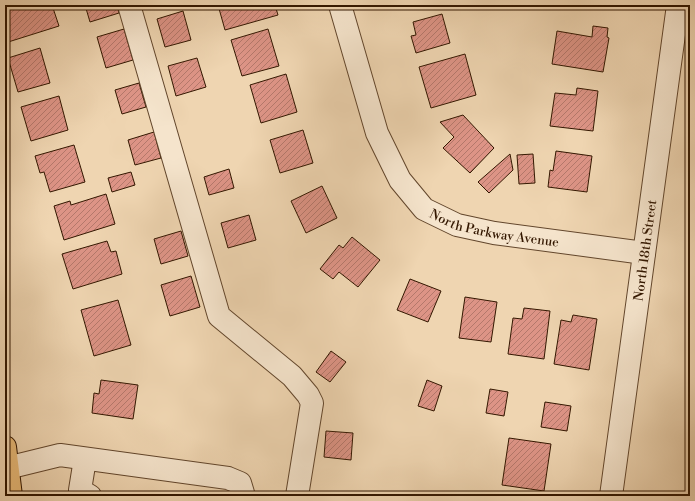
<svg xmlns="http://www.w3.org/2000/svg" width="695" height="501" viewBox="0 0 695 501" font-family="'Libre Bodoni',serif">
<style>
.building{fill:url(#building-hatch);stroke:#331700}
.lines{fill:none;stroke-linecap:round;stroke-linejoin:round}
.minor-casing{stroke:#62462c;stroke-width:24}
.major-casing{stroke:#331700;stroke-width:24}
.minor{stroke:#f5e4cc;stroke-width:22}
.major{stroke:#e8ba78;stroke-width:22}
.labels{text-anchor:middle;stroke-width:3;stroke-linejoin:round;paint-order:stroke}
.street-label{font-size:13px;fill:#331700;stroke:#f5e4cc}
</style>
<defs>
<pattern id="building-hatch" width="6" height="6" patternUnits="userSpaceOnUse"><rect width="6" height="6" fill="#dd9486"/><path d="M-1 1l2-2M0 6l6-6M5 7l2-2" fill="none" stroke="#b4786b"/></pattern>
</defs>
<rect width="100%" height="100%" fill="#efd5b1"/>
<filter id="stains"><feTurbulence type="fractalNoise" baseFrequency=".005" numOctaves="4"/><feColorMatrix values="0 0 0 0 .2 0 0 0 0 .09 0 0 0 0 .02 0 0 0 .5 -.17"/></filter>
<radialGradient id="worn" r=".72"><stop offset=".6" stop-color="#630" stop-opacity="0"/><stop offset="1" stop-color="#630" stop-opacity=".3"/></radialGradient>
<g class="building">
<path d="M18 5H52L59 26 5 43V9Z"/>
<path d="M85 5H117L119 13 90 22Z"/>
<path d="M218 5H275L278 15 225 30Z"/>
<path d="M453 5H466L454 8Z"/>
<path d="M572 5H611L610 9Z"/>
<path d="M183 11 191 40 165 47 157 19Z"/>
<path d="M442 14 450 43 416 53 411 36 416 35 413 22Z"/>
<path d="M593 26 608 28 607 37 609 38 603 72 552 64 557 31 592 37Z"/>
<path d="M124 29 133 60 106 68 97 37Z"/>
<path d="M268 29 279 66 242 76 231 40Z"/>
<path d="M40 48 50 83 18 92 8 58Z"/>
<path d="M465 54 476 95 431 108 419 67Z"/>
<path d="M197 58 206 87 176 96 168 66Z"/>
<path d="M286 74 297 112 261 123 250 85Z"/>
<path d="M139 83 146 107 122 114 115 90Z"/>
<path d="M577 88 598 91 593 131 550 126 555 93 576 95Z"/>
<path d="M59 96 68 130 31 141 21 107Z"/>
<path d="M463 115 494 148 470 173 443 148 454 137 440 122Z"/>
<path d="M303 130 313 163 280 173 270 140Z"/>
<path d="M154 132 161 158 135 165 128 140Z"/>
<path d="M74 145 85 182 50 192 44 172 40 173 35 156Z"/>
<path d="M556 151 592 156 587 192 548 187 550 170 553 171Z"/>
<path d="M510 154 513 170 489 193 478 182Z"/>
<path d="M533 154 535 183 519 184 517 155Z"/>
<path d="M229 169 234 188 209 195 204 177Z"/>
<path d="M131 172 135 185 112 192 108 178Z"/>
<path d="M322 186 337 218 306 233 291 201Z"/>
<path d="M106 194 115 224 64 240 54 206 70 201 71 205Z"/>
<path d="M249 215 256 240 228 248 221 223Z"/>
<path d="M181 231 188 256 161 264 154 239Z"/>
<path d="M352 237 380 260 358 287 339 272 333 279 320 269 339 245 343 248Z"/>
<path d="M107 241 111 252 116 251 122 274 73 289 62 254Z"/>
<path d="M191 276 200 307 170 316 161 285Z"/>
<path d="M410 279 441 291 428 322 397 310Z"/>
<path d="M465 297 497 302 491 342 459 338Z"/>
<path d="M118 300 131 345 94 356 81 310Z"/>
<path d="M524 308 550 311 544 359 508 354 513 318 522 319Z"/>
<path d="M573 315 597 319 589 370 554 364 561 320 571 322Z"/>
<path d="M331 351 346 362 330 382 316 372Z"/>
<path d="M101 380 138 385 133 419 92 413 94 393 99 394Z"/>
<path d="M427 380 442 386 434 411 418 406Z"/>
<path d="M490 389 508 392 504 416 486 413Z"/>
<path d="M545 402 571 406 567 431 541 427Z"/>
<path d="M326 431 353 433 351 460 324 457Z"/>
<path d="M509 438 551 444 544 491 502 485Z"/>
</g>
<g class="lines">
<g class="minor-casing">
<g id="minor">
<path d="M129 5 219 316 292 376 308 395 312 403 297 496"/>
<path id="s1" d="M340 5 377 133 400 180 424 209 457 225 494 233 644 253"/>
<path d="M85 459 80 490 90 496"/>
<path d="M7 468 60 455 228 478 240 483 243 493V496"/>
<path id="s2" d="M611 496 678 5"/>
</g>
</g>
<g class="major-casing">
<path id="major" d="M5 447 11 496"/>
</g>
<use href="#minor" class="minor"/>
<use href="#major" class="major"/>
</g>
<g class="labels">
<g class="street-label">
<text dy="5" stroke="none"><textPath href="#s1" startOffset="297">North Parkway Avenue</textPath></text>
<text dy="5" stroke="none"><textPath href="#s2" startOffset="248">North 18th Street</textPath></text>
</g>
</g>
<rect width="695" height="501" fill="none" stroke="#efd5b1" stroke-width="20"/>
<rect x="6" y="6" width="683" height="489" fill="none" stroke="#331700" stroke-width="2"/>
<rect x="10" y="10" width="675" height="481" fill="none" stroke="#331700"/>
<rect width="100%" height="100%" filter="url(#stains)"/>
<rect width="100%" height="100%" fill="url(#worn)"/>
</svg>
